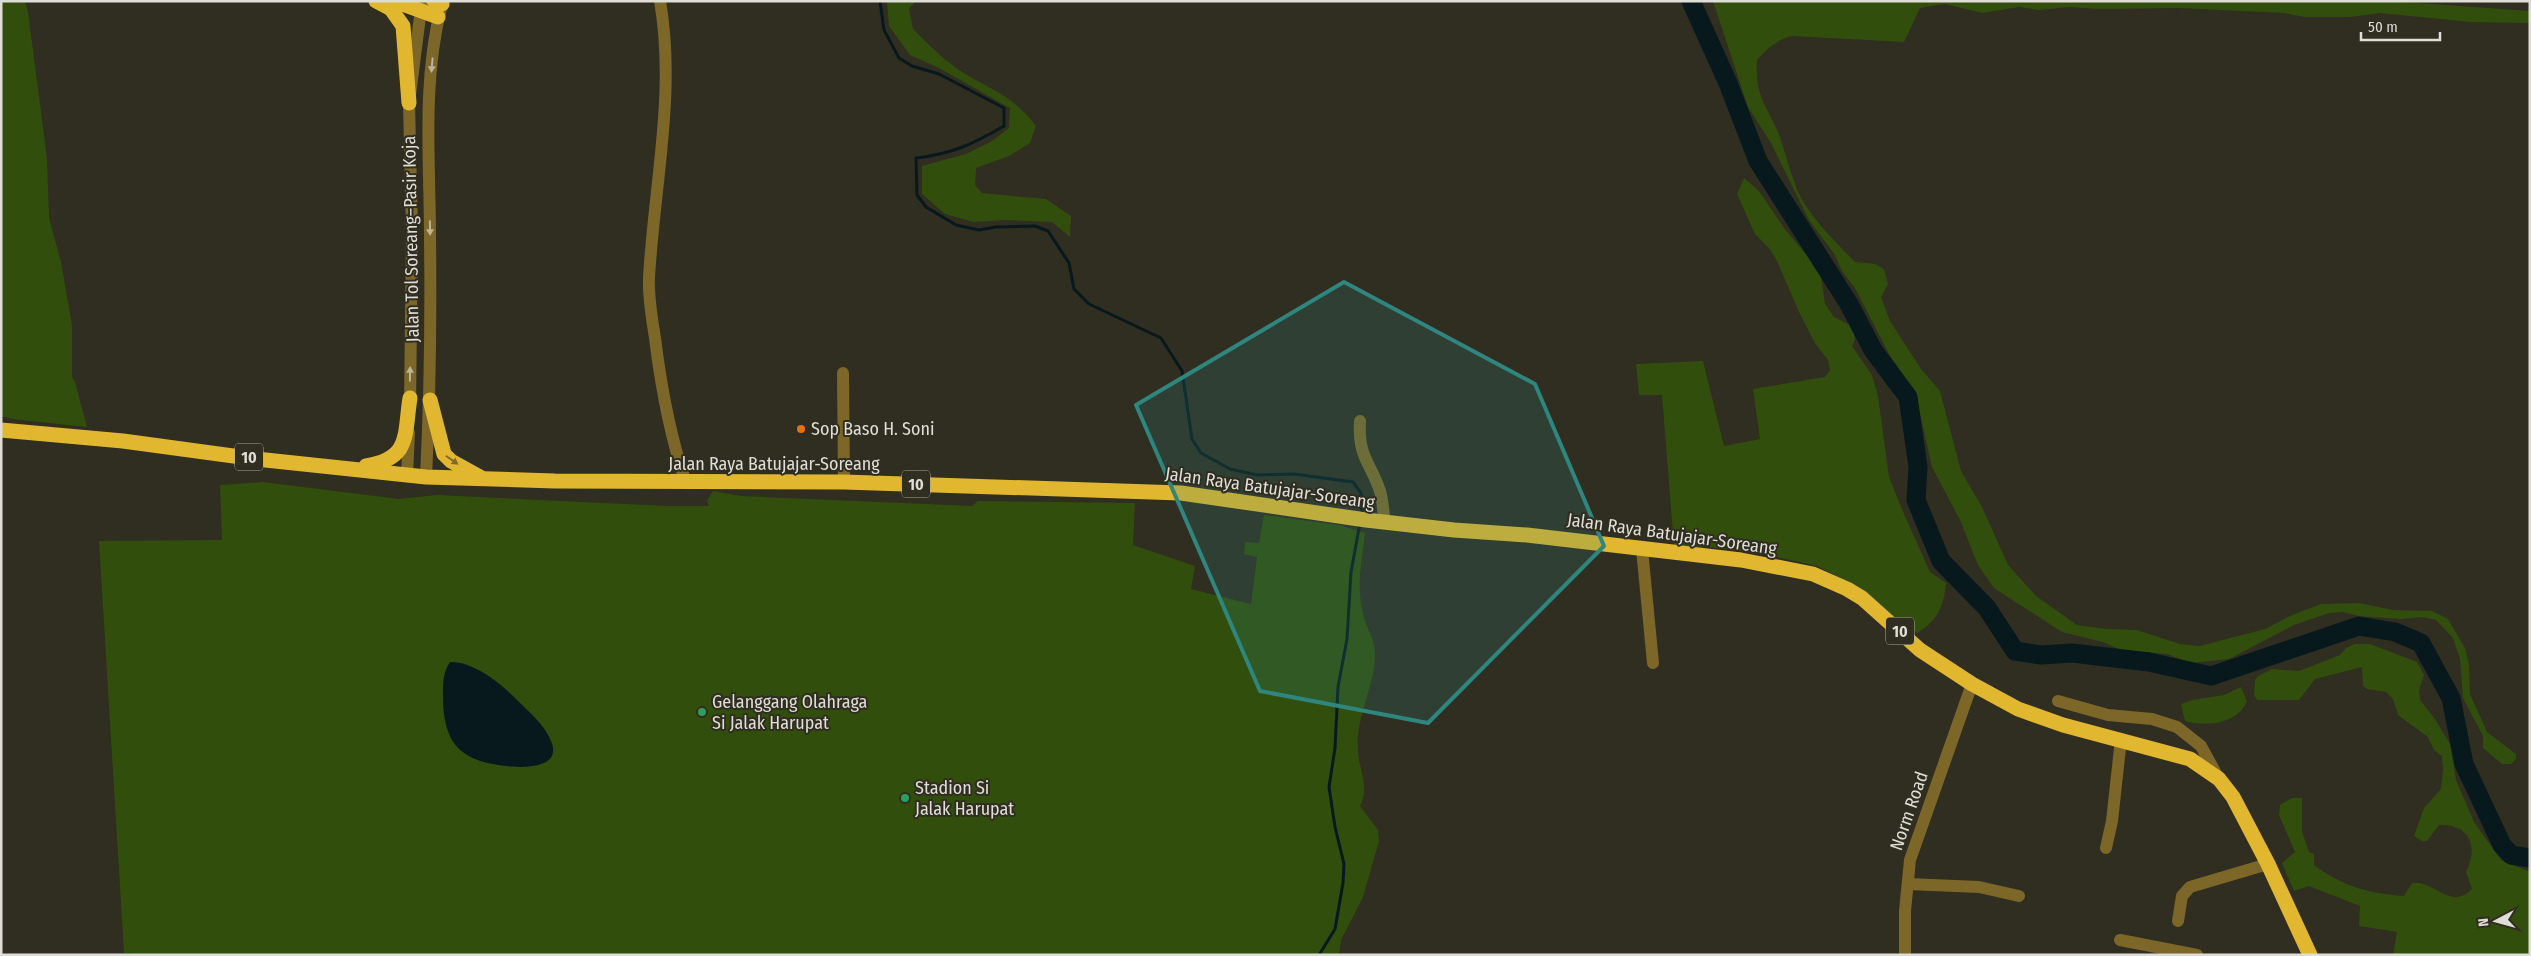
<svg xmlns="http://www.w3.org/2000/svg" width="2531" height="956" viewBox="0 0 2531 956" font-family="'Fira Sans Condensed',sans-serif">
<style>
.green{fill:#324e0d}
.water{fill:#08191e}
.lines{fill:none;stroke-linecap:round;stroke-linejoin:round}
.stream{stroke:#08191e;stroke-width:3}
.river{stroke:#08191e;stroke-width:19}
.minor{stroke:#7c6729;stroke-width:12}
.highway{stroke:#e1b730;stroke-width:15}
.oneway{fill:#bcb499}
.oneway2{fill:#806b28}
.marked{fill:#2e867e;fill-opacity:0.2;stroke:#2e867e;stroke-width:4;stroke-linejoin:round}
.food-dot{fill:#e8710a;stroke:#302d21;stroke-width:2}
.leisure-dot{fill:#2e9e5b;stroke:#302d21;stroke-width:2}
.labels{text-anchor:middle;stroke-width:4;stroke-linejoin:round;paint-order:stroke}
.shield{fill:#302d21;stroke:#aaa9a0;stroke-width:1}
.shield-label{font-size:16px;font-weight:bold;fill:#dfded6}
.street-label{font-size:18px;fill:#dfded6;stroke:#302d21}
.poi-label{font-size:18px;fill:#dfded6;stroke:#302d21;text-anchor:start}
</style>
<rect width="100%" height="100%" fill="#302d21"/>
<g class="green">
<path d="M1 1H25L28 12 47 158 49 218 61 262 72 325V377L75 382 87 427 12 419 1 416Z"/>
<path d="M887 1H916L909 9 913 29C927 43 942 58 959 70 990 90 1012 94 1036 126L1030 143 1009 156 976 168 975 185 982 193 1046 199 1071 216 1070 237 1052 222 1005 220 974 222 945 214 922 194V166L966 154 992 141 1009 128 1010 108 939 68 910 55 889 26Z"/>
<path d="M1713 1H2390L2530 11V23L2470 22 2380 13 2351 17H2304L2284 13 2178 8 2098 9 2069 7 2039 10 2019 7 1982 13 1945 4 1920 8 1904 42 1792 36C1776 40 1768 48 1757 60 1755 96 1765 102 1778 132 1785 150 1789 169 1796 187 1808 216 1834 240 1855 262L1875 264 1884 269 1888 284 1881 297 1890 321 1921 369 1940 391 1961 471 1982 507 2008 565 2036 596 2077 625 2106 629 2137 630 2180 644 2200 646 2265 629 2292 615 2321 604 2359 603 2393 610 2432 611 2448 619 2465 648 2469 665 2470 694 2487 732 2516 754V759L2511 764H2502L2483 748V736L2463 698 2460 659 2453 638 2436 620 2422 617 2401 619 2358 616 2343 612 2329 613 2294 625 2229 659 2191 663 2167 654 2121 650 2103 642 2062 632 1994 588 1978 565 1960 520 1932 467 1916 395 1889 354 1855 288 1842 271 1835 255 1809 220 1771 143 1748 107Z"/>
<path d="M1744 178 1759 191 1784 228 1814 264 1821 277 1825 304 1834 317 1852 326 1855 339 1852 346 1872 375 1878 396 1889 477 1901 507 1930 572 1946 583C1944 606 1938 621 1917 633L1835 575 1817 566 1764 554 1708 547 1674 546 1662 395H1639L1636 364 1703 361 1724 446 1760 439 1753 389 1825 377 1830 370 1828 360 1815 343 1799 312 1777 261 1769 248 1755 234 1737 194Z"/>
<path d="M263 482 399 499 437 495 667 506H709L707 501 713 491 741 496 972 506 978 501 1135 503 1133 545 1195 566 1191 589 1251 604 1257 557 1244 554 1245 542 1259 543 1264 515 1339 525 1365 533C1362 560 1356 586 1363 613 1366 629 1376 639 1375 657 1374 688 1355 719 1358 751 1359 771 1370 787 1360 806L1378 830 1379 841 1363 897 1341 940 1339 955H156L124 953 99 541 222 540 220 485Z"/>
<path d="M2355 644H2370L2417 662 2424 675 2419 690 2420 700 2435 719 2450 744 2456 780 2474 822 2501 860 2530 872V955H2393L2397 932 2359 926 2360 906 2309 886 2294 891 2282 863 2295 852 2279 815 2280 805 2292 798H2302V832L2309 852 2314 854V865C2344 887 2368 893 2404 896L2412 883C2435 880 2450 911 2472 889L2466 872C2479 846 2470 824 2439 825L2427 841H2422L2414 836 2424 808 2441 789 2443 769 2442 756 2434 750 2428 737 2398 715 2393 699 2386 692 2367 689 2363 686 2362 667 2315 679 2299 700H2258L2254 696 2255 680 2258 676 2272 669 2299 671 2340 655 2346 648Z"/>
<path d="M2241 687 2247 701C2238 724 2206 727 2185 721L2181 704 2192 700 2224 695Z"/>
</g>
<path class="water" d="M450 662C473 661 502 684 517 700 529 712 545 725 551 741 563 769 522 768 506 766 463 761 445 747 443 702 443 688 442 673 450 662Z"/>
<g class="lines">
<g class="stream">
<path d="M880 1 884 30 899 58 912 66 939 74 1004 108V126C973 144 952 154 916 158L917 195 926 207 956 225 979 230 996 227 1035 226 1048 231 1069 263 1074 289 1089 304 1161 338 1182 371 1192 439 1201 453 1230 469 1257 475 1294 474 1353 482 1361 493 1362 514"/>
<path d="M1319 955 1335 929 1343 883 1344 864 1335 827 1329 787 1335 748 1338 687 1347 639 1351 572 1360 523"/>
</g>
<path class="river" d="M1691 1 1728 83 1758 161 1849 304 1873 350 1908 397 1918 467 1916 500 1941 561 1987 608 2015 651 2041 655 2072 653 2149 662 2211 676 2359 626 2395 632 2421 643 2451 698 2464 764 2502 845 2511 855 2530 858"/>
<g class="minor">
<path d="M660 1C676 93 654 186 649 278 648 297 652 319 655 338 661 387 670 436 686 483"/>
<path d="M843 373 844 482"/>
<path d="M410 408 412 231 409 103 422 1"/>
<path d="M1360 421C1358 458 1370 461 1380 491 1383 501 1383 512 1385 522"/>
<path d="M407 475 409 433"/>
<path d="M426 477C430 397 431 318 430 238 430 162 422 83 441 8"/>
<path d="M1642 549 1653 663"/>
<path d="M2058 701 2108 715 2152 719 2177 727 2201 746 2219 779"/>
<path d="M2106 848 2112 821 2121 739"/>
<path d="M1908 884 1979 887 2019 896"/>
<path d="M2178 921 2182 896 2190 887 2268 864"/>
<path d="M2120 940 2197 955"/>
<path d="M1905 955V911L1910 860 1972 684"/>
</g>
<g class="highway">
<path d="M376 1 391 9 403 26 409 103"/>
<path d="M394 1 438 17"/>
<path d="M434 1 442 4"/>
<path d="M430 400 444 454 451 461 480 477"/>
<path d="M1 430 123 441 256 459 426 477 555 481 844 482 1181 493 1366 520 1454 530 1527 535 1741 560 1813 574 1847 589 1862 598 1920 650 1972 684 2018 709 2063 725 2190 759 2219 779 2233 797 2268 864 2310 955"/>
<path d="M366 466C411 458 404 436 410 398"/>
</g>
</g>
<defs><path id="oneway-solid" d="M-6-.8H1V-3.2L6.5 0L1 3.2V.8H-6Z" transform="scale(1.25)"/></defs>
<g class="oneway">
<use href="#oneway-solid" transform="translate(432 65) rotate(95)"/>
<use href="#oneway-solid" transform="translate(430 228) rotate(89)"/>
<use href="#oneway-solid" transform="translate(410 374) rotate(-89)"/>
</g>
<use class="oneway2" href="#oneway-solid" transform="translate(452 460) rotate(35)"/>
<path class="marked" d="M1344 282 1535 384 1604 546 1428 723 1260 691 1136 405Z"/>
<circle class="food-dot" cx="801" cy="429" r="5"/>
<g class="leisure-dot">
<circle cx="702" cy="712" r="5"/>
<circle cx="905" cy="798" r="5"/>
</g>
<g class="labels">
<g class="shield">
<rect x="235" y="443.5" width="28" height="27" rx="4"/>
<rect x="902" y="470.5" width="28" height="27" rx="4"/>
<rect x="1886" y="617.5" width="28" height="27" rx="4"/>
</g>
<g class="shield-label">
<text x="249" y="463">10</text>
<text x="916" y="490">10</text>
<text x="1900" y="637">10</text>
</g>
<g class="street-label">
<text transform="translate(411 239) rotate(-91)" y="6">Jalan Tol Soreang–Pasir Koja</text>
<text x="774" y="470">Jalan Raya Batujajar-Soreang</text>
<text transform="translate(1270 488) rotate(8)" y="6">Jalan Raya Batujajar-Soreang</text>
<text transform="translate(1672 534) rotate(8)" y="6">Jalan Raya Batujajar-Soreang</text>
<text transform="translate(1909 811) rotate(-71)" y="6">Norm Road</text>
</g>
<g class="poi-label">
<text x="811" y="435">Sop Baso H. Soni</text>
<text x="712" y="708">Gelanggang Olahraga<tspan x="712" dy="21">Si Jalak Harupat</tspan></text>
<text x="915" y="794">Stadion Si<tspan x="915" dy="21">Jalak Harupat</tspan></text>
</g>
</g>
<rect width="2531" height="956" fill="none" stroke="#dfded6" stroke-width="5"/>
<g transform="translate(2496 921) rotate(264)" stroke="#302d21" stroke-width="4" paint-order="stroke">
<path d="M0-4L9 19L0 12L-9 19Z" fill="#dfded6"/>
<text y="-8" font-size="14" font-weight="bold" text-anchor="middle" fill="#dfded6">N</text>
</g>
<path d="M2361 32v8h79v-8" fill="none" stroke="#dfded6" stroke-width="2.5"/>
<text x="2368" y="32" font-size="15" fill="#dfded6" stroke="#302d21" stroke-width="4" paint-order="stroke">50 m</text>
</svg>
